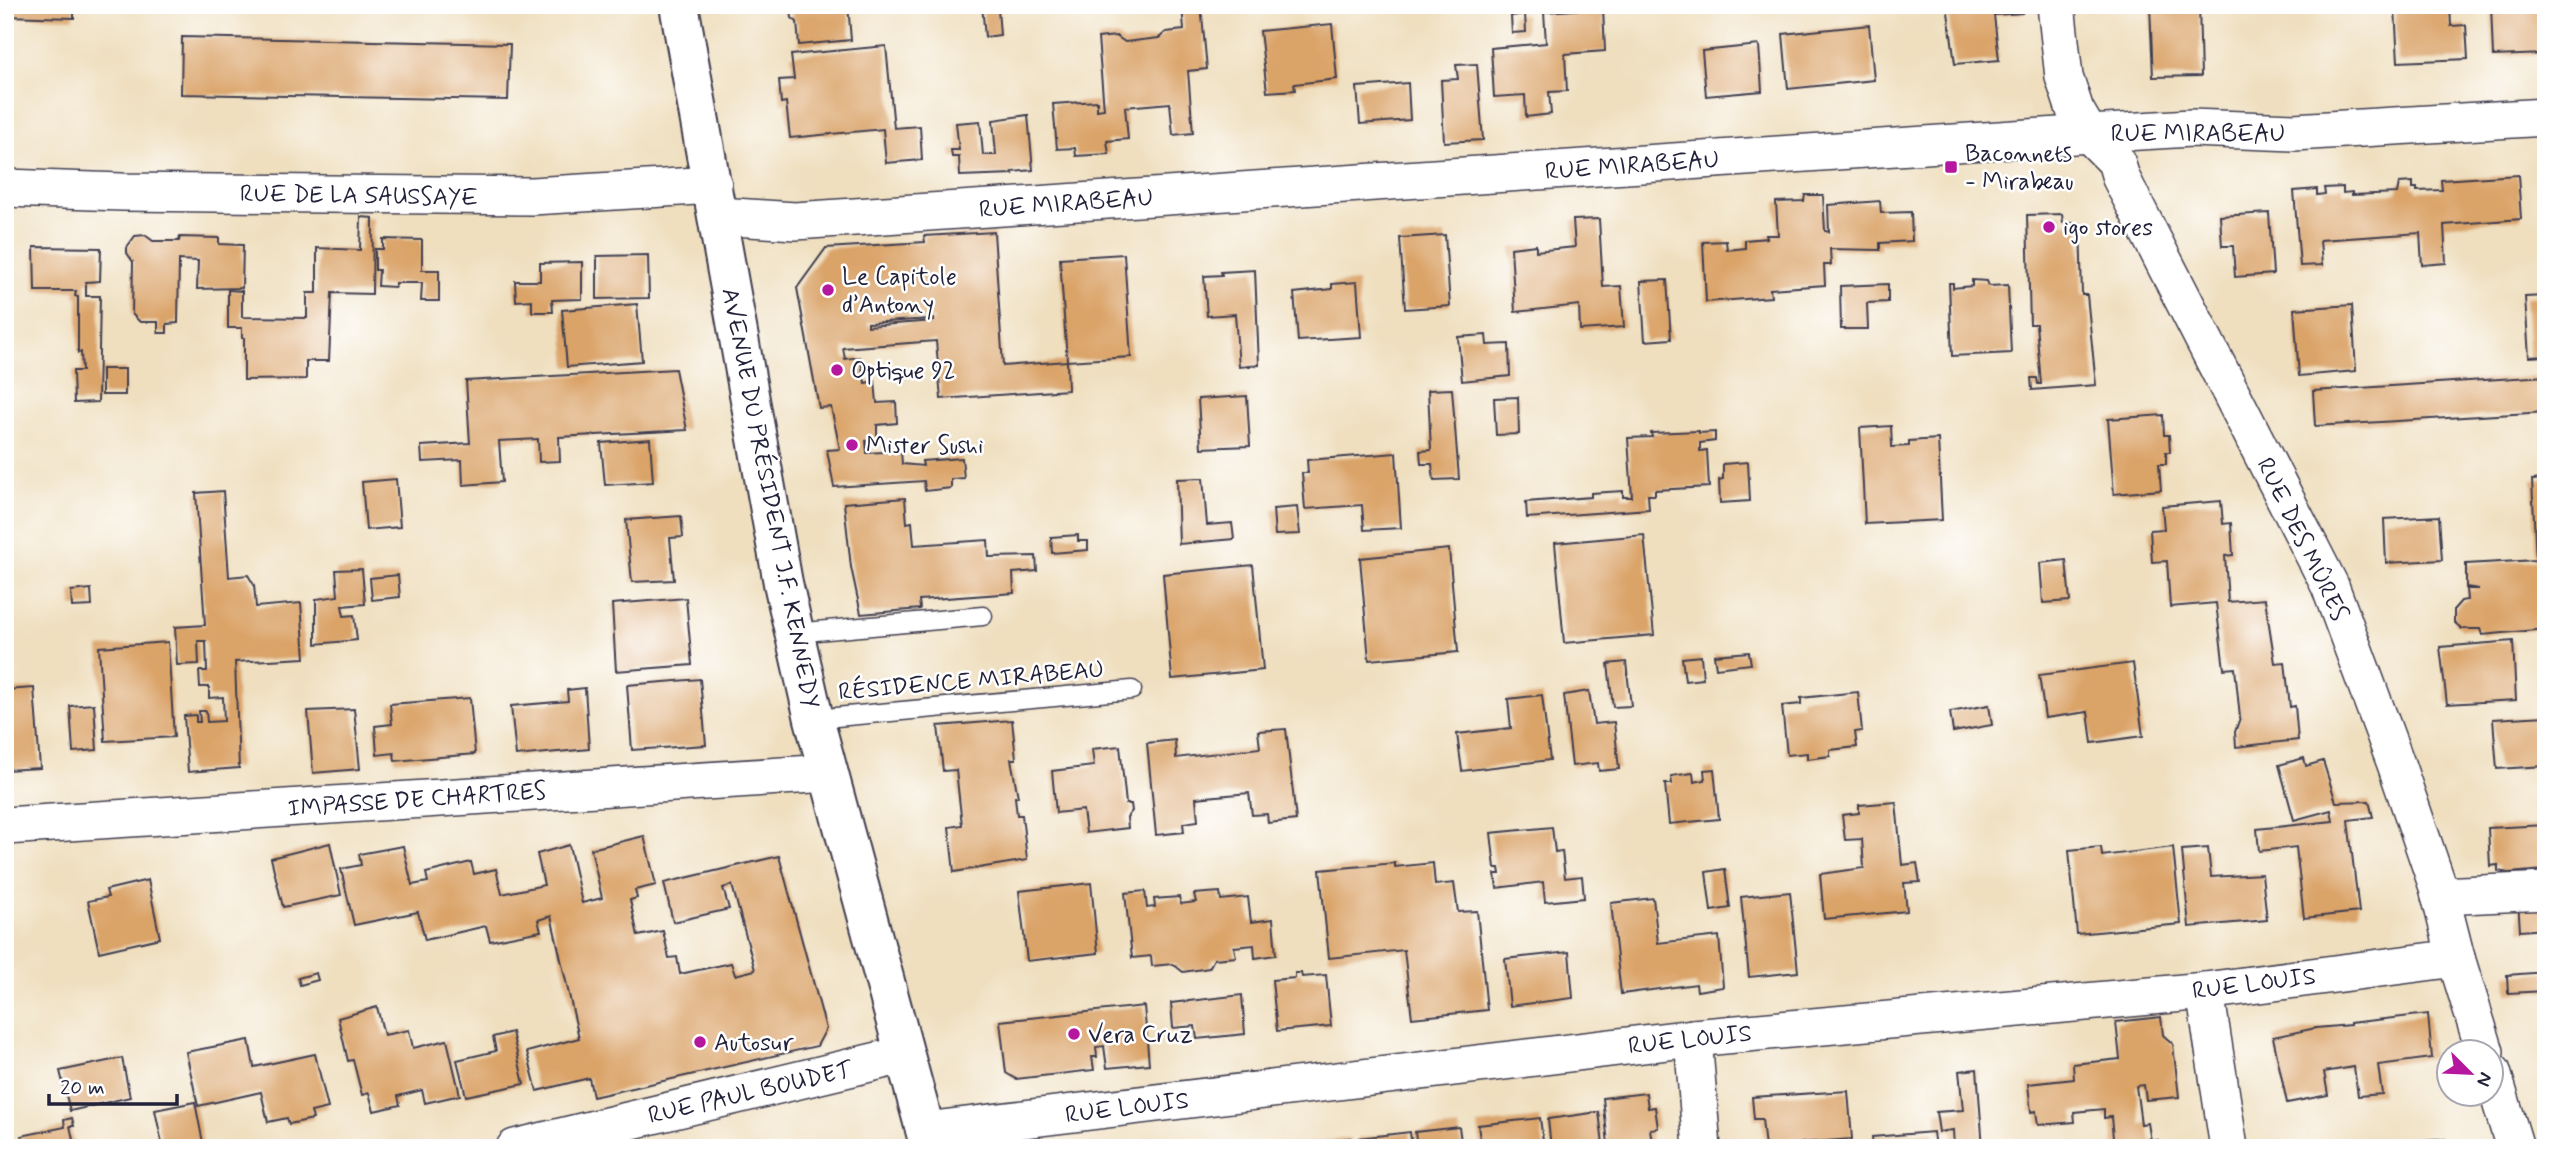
<svg xmlns="http://www.w3.org/2000/svg" width="2551" height="1153" viewBox="0 0 2551 1153" font-family="Mynerve,sans-serif">
<style>
.building{fill:#daa368;fill-rule:evenodd}
.lines{fill:none;stroke-linecap:round;stroke-linejoin:round}
.lane-casing{stroke:#413e4f;stroke-width:21}
.street-casing{stroke:#413e4f;stroke-width:40}
.secondary-casing{stroke:#413e4f;stroke-width:42}
.path{stroke:#413e4f;stroke-width:4.5;stroke-dasharray:2 5;stroke-linecap:butt}
.lane{stroke:#fff;stroke-width:18}
.street{stroke:#fff;stroke-width:37}
.secondary{stroke:#fff;stroke-width:38}
.poi-dot{fill:#b5179e;stroke:#fff;stroke-width:2.5}
.labels{text-anchor:middle;stroke-width:5;stroke-linejoin:round;paint-order:stroke}
.street-label{font-size:24px;fill:#22223b;stroke:#fff}
.poi-label{font-size:24px;fill:#22223b;stroke:#fff;text-anchor:start}
</style>
<rect width="100%" height="100%" fill="#fff"/>
<filter id="ink" filterUnits="userSpaceOnUse"><feTurbulence type="fractalNoise" baseFrequency=".0143" numOctaves="2"/><feDisplacementMap in="SourceGraphic" scale="14" xChannelSelector="R" yChannelSelector="G"/><feConvolveMatrix kernelMatrix="1 2 1 2 8 2 1 2 1" color-interpolation-filters="sRGB"/></filter>
<filter id="wash" filterUnits="userSpaceOnUse"><feTurbulence type="fractalNoise" baseFrequency=".00686" numOctaves="4" result="noise"/><feDisplacementMap in="SourceGraphic" scale="28" xChannelSelector="R" yChannelSelector="G"/><feGaussianBlur stdDeviation="1.57" result="paint"/><feColorMatrix in="noise" values="0 0 0 0 0 0 0 0 0 0 0 0 0 0 0 0 0 1.4 0 .05"/><feComposite in="paint" operator="in"/></filter>
<g filter="url(#wash)">
<rect width="100%" height="100%" fill="#efdfbf"/>
<g id="blocks">
<g class="building">
<path d="M5 5H74V18L5 16Z"/>
<path d="M793 5H848L851 40 799 45 797 22 792 18 791 8Z"/>
<path d="M982 5H1019V7L998 9 1000 35 985 37Z"/>
<path d="M1182 5H1201L1207 69 1188 71 1193 133 1173 135 1170 103 1125 107 1128 139 1107 141 1109 154 1076 156 1075 148 1057 149 1053 104 1097 101V110L1104 109 1098 38 1116 36 1125 42 1159 38 1166 32 1184 30Z"/>
<path d="M1947 5H2021L2022 13 1994 15 1999 60 1955 64Z"/>
<path d="M2199 5 2201 76 2153 77 2150 6Z"/>
<path d="M2450 5 2451 26 2466 25 2468 59 2398 62 2395 8Z"/>
<path d="M2491 5H2546V54L2493 56Z"/>
<path d="M1603 8 1605 51 1565 54 1567 91 1549 92 1551 114 1526 117 1525 95 1494 97 1491 48 1546 43 1544 12Z"/>
<path d="M1525 14 1526 32 1512 33 1511 16Z"/>
<path d="M1332 24 1337 79 1294 84 1295 90 1267 92 1260 31Z"/>
<path d="M1869 25 1874 80 1788 89 1783 34Z"/>
<path d="M182 37 510 44 508 100 181 94Z"/>
<path d="M1759 45 1762 91 1706 96 1702 51Z"/>
<path d="M886 46 894 128 920 126 922 160 886 163 883 129 790 138 786 102 781 103 779 80 794 79 791 55Z"/>
<path d="M1477 64 1483 140 1444 142 1441 80 1458 79 1456 65Z"/>
<path d="M1408 83 1410 120 1360 124 1357 87Z"/>
<path d="M1028 115 1033 170 1012 172 1013 174 960 176 959 157H952L951 150H959L956 123 980 121 983 155H996L993 120Z"/>
<path d="M2518 175 2521 219 2444 225 2446 263 2422 265 2420 233 2320 240 2322 265 2300 266 2294 191 2317 189V195L2325 194 2324 188 2343 187V193L2352 192V195L2397 193 2399 183 2413 182V188H2417V191L2442 190 2441 180Z"/>
<path d="M1805 195H1823L1825 231 1829 232 1828 205 1880 201 1881 213 1911 212 1912 241 1880 243V250L1830 249 1831 265H1824L1825 285 1770 289 1771 297 1706 302 1703 242 1726 241 1727 250 1745 248V240L1767 238 1766 235H1778L1776 202 1804 201Z"/>
<path d="M2269 213 2273 274 2235 277 2233 246H2222L2220 216Z"/>
<path d="M2062 214 2063 223H2080L2082 295H2087L2096 385 2032 390 2031 378H2037L2038 384H2041L2036 324H2030L2027 215Z"/>
<path d="M361 217 373 218 372 294 332 293 329 361H306V379L244 380V338H242V328H228V290L242 291V317L307 318V293H317V248L360 250Z"/>
<path d="M1599 219 1603 287 1621 286 1624 327 1580 330 1579 305 1515 312 1511 248 1536 245V251L1575 247 1573 220Z"/>
<path d="M994 232 1003 366 1067 361 1068 390 941 399 936 341 843 348 845 359 860 357 865 383 875 381 877 403 896 402 897 423 877 425V440L866 441 867 453 901 451 902 464 923 466 922 461 962 458 964 478 951 479V488L925 491 924 481 834 487 827 450 840 449 831 407 819 408 797 288 826 248 925 242 924 236ZM931 319H934V321L868 326V323Z"/>
<path d="M145 235 153 241H179L180 237 219 238V244L243 245 242 288 197 289 198 261 179 260 178 323 167 324V333H158V322H140L132 314 133 262 127 253V247L135 236Z"/>
<path d="M1445 235 1450 306 1405 309 1400 238Z"/>
<path d="M383 239 422 240V270H439V301H421L422 283H395V287L378 286 379 270H375V249H383Z"/>
<path d="M34 247 101 248 100 281 86 282V296H100L98 402 74 403 73 371H82L81 352 78 353V297L75 296 76 291H35Z"/>
<path d="M1124 254 1131 357 1067 361 1060 258Z"/>
<path d="M648 255 649 298 597 299V256Z"/>
<path d="M582 262V299L552 300 553 312H532V300L516 301 515 281H540V263Z"/>
<path d="M1255 270 1259 365 1239 367 1235 314 1207 316 1204 276 1222 275 1221 272Z"/>
<path d="M1667 280 1671 339 1645 341 1641 281Z"/>
<path d="M1972 280 1987 281 1989 286 2008 285 2011 353 1952 356 1949 283H1953V288L1972 286Z"/>
<path d="M1357 282 1361 337 1298 341 1294 293 1332 289V284Z"/>
<path d="M1888 284V302L1867 303 1868 329H1841L1840 286Z"/>
<path d="M2546 296V356L2529 357 2525 297Z"/>
<path d="M637 304 642 361 567 367 562 310Z"/>
<path d="M2352 305 2356 371 2299 376 2294 309Z"/>
<path d="M1486 335 1487 345 1509 344 1510 376 1462 381 1458 337Z"/>
<rect x="102" y="369" width="23" height="26"/>
<path d="M675 369 687 430 559 437 560 461 539 462 538 439 499 441 502 482 463 485 462 460 422 462 421 446 470 443 466 381Z"/>
<path d="M2546 376V412L2315 426 2313 391Z"/>
<path d="M1452 389 1459 479 1434 480 1432 464H1421L1420 451 1431 450 1428 390Z"/>
<path d="M1247 396 1250 446 1201 448 1198 399Z"/>
<path d="M1518 397 1519 434 1496 435 1494 398Z"/>
<path d="M2163 415 2164 435H2169L2170 452H2166V464H2159L2161 490 2114 494 2108 419Z"/>
<path d="M1891 426 1892 447 1909 446V441L1938 439 1942 520 1865 524 1860 428Z"/>
<path d="M1699 431V433L1715 432V441L1700 443V451L1707 450 1709 487 1655 490V495H1648L1649 509 1527 518 1526 502 1591 497V493L1623 491V497H1632L1628 438 1652 437 1651 433Z"/>
<path d="M650 439 653 482 605 485 601 443Z"/>
<path d="M1396 453 1401 528 1364 530 1362 505 1305 509 1302 473H1308L1307 460Z"/>
<path d="M1748 462 1750 501 1720 503 1719 480 1723 479V464Z"/>
<path d="M1203 478 1207 525 1232 523 1234 539 1179 544 1177 479Z"/>
<path d="M396 479 400 527 366 530 362 482Z"/>
<path d="M2546 479V629L2482 635 2480 629H2462L2454 622V609L2461 601 2467 600 2466 589H2479L2466 587V564L2536 560 2532 480Z"/>
<path d="M223 491 229 577 248 575 254 585 256 607 301 603 305 658 235 662 239 768 188 772 184 716 196 715V722H200L199 711H206L207 722 224 721 223 697 209 698V687H200L199 671H207L206 641H198L199 664 177 665 175 627 205 625 196 493Z"/>
<path d="M905 498 907 523 912 522 914 545 988 540 989 557 1036 556 1037 571 1013 573 1014 593 919 600 920 609 861 614 851 567 844 503Z"/>
<path d="M2221 501 2223 524 2231 523 2233 555 2225 556 2228 602 2265 599 2275 663 2285 662 2290 707 2295 706 2298 740 2236 747 2235 732 2240 718 2235 668 2224 669 2216 603 2170 607 2167 561 2152 562 2150 530 2164 529 2162 506Z"/>
<path d="M1297 507 1300 534 1275 535 1273 509Z"/>
<path d="M681 516 683 537 670 538 674 580 632 582 626 520Z"/>
<path d="M2439 516 2442 560 2386 563 2384 519Z"/>
<path d="M1078 535V541H1088V550L1052 553 1051 537Z"/>
<path d="M1644 535 1654 635 1564 643 1555 543Z"/>
<path d="M1449 549 1458 652 1369 660 1360 558Z"/>
<path d="M2066 560 2070 601 2043 603 2040 563Z"/>
<path d="M1253 565 1263 670 1172 679 1163 574Z"/>
<path d="M362 569 365 604 342 606 344 616 354 615 357 640 316 644V599L338 596 336 570Z"/>
<path d="M398 575 400 597 372 600 370 578Z"/>
<path d="M91 589 92 606 72 607 71 591Z"/>
<path d="M686 598 692 665 616 671 612 604Z"/>
<path d="M2513 641 2516 700 2447 704 2440 647Z"/>
<path d="M168 642 174 737 105 741 99 647Z"/>
<path d="M1749 652 1751 664 1716 668 1714 655Z"/>
<path d="M1701 656 1703 679 1685 681 1682 658Z"/>
<path d="M1626 662 1631 706 1613 707 1608 664Z"/>
<path d="M2133 663 2143 736 2092 743 2088 712 2045 718 2039 675Z"/>
<path d="M700 679 706 745 632 750 627 685Z"/>
<path d="M34 688 40 768 5 770V690Z"/>
<path d="M585 688 589 749 516 756 511 706 568 701 567 690Z"/>
<path d="M1589 691 1594 724 1614 722 1619 769 1599 771 1598 763 1572 766 1564 695Z"/>
<path d="M1858 692 1862 731 1855 732 1857 747 1830 750V756L1807 759V753L1787 755 1782 706 1801 704V698Z"/>
<path d="M1542 695 1550 760 1462 771 1457 734 1511 728 1508 699Z"/>
<path d="M470 698 475 754 395 761 394 753 377 755 375 726 392 724 390 704Z"/>
<path d="M94 704 97 750 73 752 70 706Z"/>
<path d="M1989 705 1992 725 1953 732 1950 712Z"/>
<path d="M354 709 360 769 313 773 308 711Z"/>
<path d="M2546 716V766L2497 769 2493 719Z"/>
<path d="M1012 720 1016 759H1011L1018 797H1015L1017 815H1022L1027 860 954 872 949 827 962 825 956 770 943 771 938 726Z"/>
<path d="M1286 729 1296 820 1268 823 1267 814 1252 815 1249 793 1196 798 1198 821 1183 823 1184 832 1156 835 1147 743 1175 740 1176 758 1260 748 1258 731Z"/>
<path d="M1120 746 1126 804H1131L1132 811 1127 817 1128 828 1086 833 1083 810 1056 813 1052 771 1094 766 1092 749Z"/>
<path d="M2304 758 2306 766 2323 761 2336 802 2369 801 2373 817 2348 820 2359 912 2304 918 2296 847 2259 851 2257 829 2333 821 2331 810 2294 820 2279 765Z"/>
<path d="M1714 769 1719 819 1669 824 1665 784H1672L1671 776 1693 773 1694 782 1705 780 1704 770Z"/>
<path d="M1896 802 1902 865 1917 863 1920 882 1904 883 1907 911 1824 919 1820 874 1864 868 1862 839 1845 840 1842 815 1859 813V805Z"/>
<path d="M2546 825V870L2508 873 2498 871V865L2490 866 2488 828Z"/>
<path d="M1552 827 1555 852 1562 851 1565 878 1582 876 1584 898 1545 902 1543 882 1497 888 1495 874H1500L1499 868H1495L1491 833Z"/>
<path d="M644 836 656 885 635 890 637 898 630 900 638 936 663 931 669 958 677 957 680 974 731 963 735 975 755 970 732 885 723 888 729 909 673 922 664 883 779 856 826 1029 817 1046 593 1097 589 1078 537 1091 527 1052 579 1038 551 916 538 920 541 931 490 941 486 926 425 940 418 912 354 925 341 869 361 865 359 854 403 846 412 885 428 882 426 873 471 862 474 874 496 869 502 894 544 885 537 854 569 845 582 903 602 898 591 849Z"/>
<path d="M330 843 341 895 283 907 271 858Z"/>
<path d="M2101 847 2102 856 2173 847 2181 924 2077 934 2069 850Z"/>
<path d="M2208 848 2211 877 2262 874 2267 920 2189 927 2182 850Z"/>
<path d="M1395 863V867L1433 863 1435 885 1454 883 1458 912 1477 911 1487 1010 1412 1018 1404 950 1329 958 1320 870Z"/>
<path d="M1725 869 1730 908 1711 911 1706 872Z"/>
<path d="M148 880 160 938 99 952 88 901 108 897 106 890Z"/>
<path d="M1091 883 1098 953 1027 961 1019 891Z"/>
<path d="M1145 891 1147 908 1155 907 1154 899 1179 897 1181 904 1196 902 1194 894 1220 892 1221 900 1248 897 1251 922 1273 919 1276 955 1255 958 1254 945 1234 947 1236 957 1214 959 1209 968 1183 972 1173 964 1152 966 1151 956 1132 958 1125 893Z"/>
<path d="M1790 892 1798 972 1749 977 1741 897Z"/>
<path d="M1653 898 1658 943 1719 936 1723 987 1697 991 1696 984 1621 994 1611 903Z"/>
<path d="M2546 898V929L2520 931 2518 900Z"/>
<path d="M1569 952 1573 998 1510 1006 1505 959Z"/>
<path d="M2546 972V991L2508 993 2507 975Z"/>
<path d="M316 973 318 980 300 985 298 978Z"/>
<path d="M1295 973H1301L1302 977 1326 975 1331 1026 1277 1031 1272 980 1295 978Z"/>
<path d="M1242 995 1245 1034 1197 1039 1195 1026 1173 1028 1171 1003Z"/>
<path d="M1144 1006 1149 1064 1107 1068 1104 1046 1096 1047 1097 1057H1092L1094 1070 1016 1079 1006 1073 1000 1021Z"/>
<path d="M377 1007 384 1035 409 1030 413 1048 447 1040 460 1095 425 1103 422 1090 398 1096 400 1105 374 1111 369 1093 362 1095 353 1060 348 1061 338 1018Z"/>
<path d="M2428 1014 2432 1058 2378 1065 2382 1094 2358 1096 2354 1067 2324 1072 2328 1095 2287 1103 2273 1037 2316 1028 2350 1025V1023Z"/>
<path d="M2161 1017 2163 1035 2173 1044 2179 1097 2146 1100 2144 1085 2136 1086 2141 1124 2148 1123 2151 1141 2158 1140 2159 1148H2114L2111 1117 2104 1118V1109L2074 1112 2075 1122 2038 1125 2036 1111 2031 1112 2028 1084 2074 1079 2073 1064 2120 1059 2116 1022Z"/>
<path d="M512 1032 524 1084 466 1096 457 1060 496 1051 493 1037Z"/>
<path d="M249 1040 254 1067 315 1054 328 1108 311 1112 313 1119 289 1124 287 1118 268 1122 261 1092 198 1106 186 1052Z"/>
<path d="M122 1058 130 1097 70 1111 60 1071Z"/>
<path d="M1977 1069 1983 1148H1954L1953 1130 1939 1132 1936 1112 1963 1110 1959 1071Z"/>
<path d="M1848 1091 1852 1139 1802 1143 1803 1148H1765L1762 1119H1754L1752 1097Z"/>
<path d="M1646 1093 1648 1108 1655 1107 1658 1128 1650 1129 1653 1148H1551L1548 1119 1599 1112 1603 1145 1608 1144 1603 1098Z"/>
<path d="M195 1102 204 1148H163L155 1110Z"/>
<path d="M72 1118 74 1126H70L75 1148H24L21 1136 65 1127 64 1120Z"/>
<path d="M1540 1118 1544 1148H1481L1478 1125Z"/>
<path d="M1459 1127 1462 1148H1417L1415 1132Z"/>
<path d="M1410 1132 1412 1148H1360L1359 1138Z"/>
<path d="M1933 1132 1935 1148H1873L1872 1137Z"/>
<path d="M1350 1138 1351 1148H1298L1297 1145Z"/>
<path d="M2445 1139 2446 1148H2391V1144Z"/>
</g>
</g>
</g>
<g filter="url(#ink)">
<use href="#blocks" fill-opacity="0" stroke="#413e4f" stroke-width="2"/>
<g class="lines">
<g class="lane-casing">
<g id="lane">
<path d="M794 633 983 616"/>
<path d="M814 719 1132 690"/>
</g>
</g>
<g class="street-casing">
<g id="street">
<path d="M2056 5 2064 77 2075 110 2089 134 2116 161 2121 178 2330 586 2396 764 2438 887 2456 958 2485 1052"/>
<path d="M5 188 122 192 532 196 713 185"/>
<path d="M719 216 795 221 2089 134 2191 128 2294 132 2546 117"/>
<path d="M5 826 829 773"/>
<path d="M2440 896 2546 891"/>
<path d="M2205 991 2229 1148"/>
<path d="M1693 1038 1702 1148"/>
<path d="M2492 1072 2515 1148"/>
<path d="M925 1131 1693 1038 2205 991 2456 958"/>
<path d="M515 1148 903 1055"/>
</g>
</g>
<g class="secondary-casing">
<path id="secondary" d="M679 5 783 583 814 719 930 1148"/>
</g>
<path class="path" d="M514 5 520 8"/>
<use href="#lane" class="lane"/>
<use href="#street" class="street"/>
<use href="#secondary" class="secondary"/>
</g>
</g>
<g class="poi-dot">
<rect x="1944" y="160" width="14" height="14" rx="3.5"/>
<circle cx="2049" cy="227" r="7"/>
<circle cx="828" cy="290" r="7"/>
<circle cx="837" cy="370" r="7"/>
<circle cx="852" cy="445" r="7"/>
<circle cx="1074" cy="1034" r="7"/>
<circle cx="700" cy="1042" r="7"/>
</g>
<g class="labels">
<g class="street-label">
<text x="2198" y="141">RUE MIRABEAU</text>
<text transform="translate(1632 165) rotate(-4)" y="8">RUE MIRABEAU</text>
<text transform="translate(359 195) rotate(1)" y="8">RUE DE LA SAUSSAYE</text>
<text transform="translate(1066 203) rotate(-4)" y="8">RUE MIRABEAU</text>
<text transform="translate(771 498) rotate(79)" y="8">AVENUE DU PRÉSIDENT J.F. KENNEDY</text>
<text transform="translate(2303 539) rotate(64)" y="8">RUE DES MÛRES</text>
<text transform="translate(971 680) rotate(-5)" y="8">RÉSIDENCE MIRABEAU</text>
<text transform="translate(417 799) rotate(-4)" y="8">IMPASSE DE CHARTRES</text>
<text transform="translate(2254 983) rotate(-7)" y="8">RUE LOUIS</text>
<text transform="translate(1690 1039) rotate(-6)" y="8">RUE LOUIS</text>
<text transform="translate(750 1092) rotate(-13)" y="8">RUE PAUL BOUDET</text>
<text transform="translate(1127 1107) rotate(-7)" y="8">RUE LOUIS</text>
</g>
<g class="poi-label">
<text x="1965" y="161">Baconnets<tspan x="1965" dy="28">- Mirabeau</tspan></text>
<text x="2063" y="235">igo stores</text>
<text x="842" y="284">Le Capitole<tspan x="842" dy="28">d’Antony</tspan></text>
<text x="851" y="378">Optique 92</text>
<text x="866" y="453">Mister Sushi</text>
<text x="1088" y="1042">Vera Cruz</text>
<text x="714" y="1050">Autosur</text>
</g>
</g>
<rect width="2551" height="1153" fill="none" stroke="#fff" stroke-width="28"/>
<g transform="translate(2470 1073) rotate(114)"><circle r="33" fill="#ffffff" stroke="#a7a7b1" stroke-width="2"/>
<path d="M0-5L12 26L0 18L-12 26Z" fill="#b5179e"/>
<text y="-10" font-size="19" font-weight="bold" text-anchor="middle" fill="#22223b">N</text>
</g>
<path d="M49 1094v10h128v-10" fill="none" stroke="#22223b" stroke-width="3.5"/>
<text x="60" y="1094" font-size="21" fill="#22223b" stroke="#ffffff" stroke-width="5" paint-order="stroke">20 m</text>
</svg>
